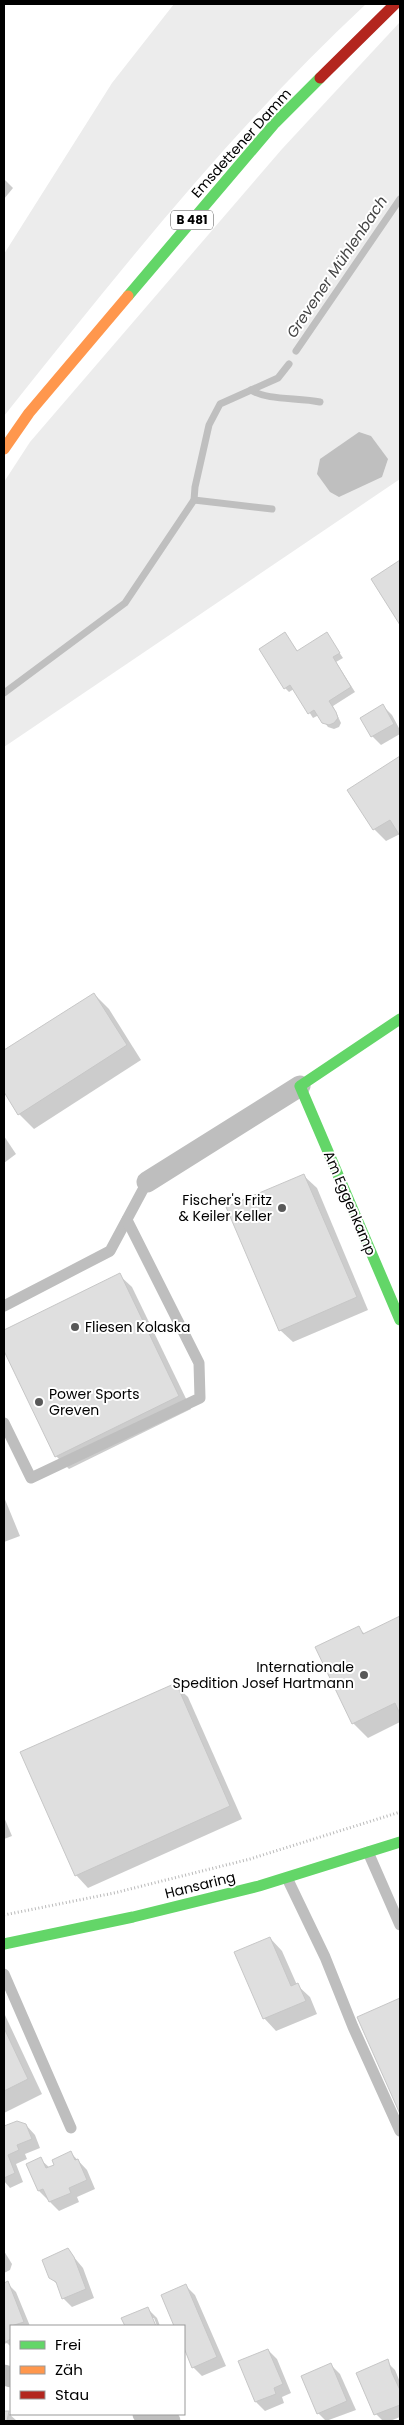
<svg xmlns="http://www.w3.org/2000/svg" width="404" height="2425" viewBox="0 0 404 2425" font-family="Poppins,sans-serif">
<style>
.green{fill:#ececec}
.water{fill:#bfbfbf}
.shadow{fill:#0003}
.lines{fill:none;stroke-linecap:round;stroke-linejoin:round}
.stream{stroke:#bfbfbf;stroke-width:7}
.building{fill:#dfdfdf;stroke:#c7c7c7}
.path{stroke:#b9b9b9;stroke-width:3;stroke-dasharray:1 2.5;stroke-linecap:butt}
.lane{stroke:#bebebe;stroke-width:11}
.street{stroke:#bebebe;stroke-width:21}
.fast{stroke:#63d668;stroke-width:11}
.slow{stroke:#ff974d;stroke-width:11}
.jam{stroke:#b3261e;stroke-width:11}
.poi-dot{fill:#595959;stroke:#fff;stroke-width:2}
.labels{text-anchor:middle;stroke-width:4;stroke-linejoin:round;paint-order:stroke}
.shield{fill:#fff;stroke:#4c4c4c;stroke-width:1}
.shield-label{font-size:12px;font-weight:bold;fill:#000}
.street-label{font-size:14px;fill:#000;stroke:#fff}
.poi-label{font-size:14px;fill:#000;stroke:#fff;text-anchor:end}
.water-label{font-size:15px;font-style:italic;fill:#444;stroke:#fff}
</style>
<rect width="100%" height="100%" fill="#fff"/>
<g class="green">
<path d="M174 4H366C232 129 118 273 4 416V254L112 83Z"/>
<path d="M400 22V479L4 747V482L30 442 282 149Z"/>
</g>
<path class="water" d="M359 432 371 436 388 459 382 477 339 497 330 492 317 474 320 459Z"/>
<g class="shadow">
<path d="M4 179 13 188 4 199Z"/>
<path d="M400 561V623L372 579Z"/>
<path d="M285 634 298 652 327 634 343 658 336 662 355 692 333 706 341 723 339 727 334 729 328 727 319 715 313 718 294 689 289 692 285 688Z"/>
<path d="M383 706 392 715 400 730V734L381 745 372 736Z"/>
<path d="M400 757V834L386 841 374 829 349 790Z"/>
<path d="M94 994 109 1009 141 1060 34 1129 19 1114 4 1090V1051Z"/>
<path d="M4 1136 16 1154 4 1163Z"/>
<path d="M304 1176 317 1188 368 1310 293 1342 280 1330Z"/>
<path d="M119 1275 132 1287 191 1409 69 1469 56 1456 4 1349V1331Z"/>
<path d="M4 1497 20 1536 4 1542Z"/>
<path d="M400 1617V1722L368 1738 353 1723 358 1628 365 1634Z"/>
<path d="M175 1685 188 1697 242 1819 88 1888 76 1875Z"/>
<path d="M4 1817 12 1836 4 1839Z"/>
<path d="M270 1938 282 1951 297 1985 310 1997 317 2014 276 2031 264 2018Z"/>
<path d="M400 1999V2111L359 2018Z"/>
<path d="M4 2013 42 2094 4 2113Z"/>
<path d="M17 2122 26 2125 35 2135 40 2148 25 2154 27 2159 16 2164 23 2182 10 2188 4 2181V2128Z"/>
<path d="M71 2153 87 2170 95 2189 77 2197 79 2202 59 2211 39 2191 27 2165 40 2159 50 2168Z"/>
<path d="M68 2250 83 2268 94 2298 72 2307 63 2298 58 2285 50 2277Z"/>
<path d="M4 2251 12 2264 10 2270 4 2273Z"/>
<path d="M7 2283 16 2292 30 2326H11V2347L7 2343 4 2344V2284Z"/>
<path d="M186 2286 195 2295 226 2366 202 2376 193 2367 184 2345V2326H176L162 2296Z"/>
<path d="M148 2309 157 2318 160 2326H157L154 2318H151L155 2326H126L123 2319Z"/>
<path d="M268 2350 277 2359 291 2393 282 2397 284 2403 265 2411 256 2402Z"/>
<path d="M386 2361 395 2370 400 2382V2417L390 2421H383L376 2414Z"/>
<path d="M331 2365 340 2374 356 2410 326 2421 318 2413Z"/>
<path d="M4 2412 8 2413 17 2421H4Z"/>
</g>
<g class="lines">
<g class="stream">
<path d="M296 351 400 199"/>
<path d="M251 390C268 401 299 397 320 402"/>
<path d="M194 500 272 509"/>
<path d="M4 693 125 603 194 500 195 487 209 425 220 404 278 378 289 364"/>
</g>
</g>
<g class="building">
<path d="M400 560V625L371 579Z"/>
<path d="M285 632 297 651 327 632 340 653 333 657 351 687 329 701 336 712 338 718 334 723 329 725 322 723 314 710 308 714 290 685 284 689 259 649Z"/>
<path d="M383 704 394 724 371 737 360 718Z"/>
<path d="M400 756V836L390 820 373 830 347 790Z"/>
<path d="M94 993 127 1045 18 1115 4 1092V1050Z"/>
<path d="M304 1174 357 1297 279 1331 226 1207Z"/>
<path d="M120 1273 179 1396 55 1457 4 1351V1330Z"/>
<path d="M400 1616V1714L395 1703 352 1724 315 1647 359 1626 363 1634Z"/>
<path d="M176 1683 230 1806 75 1876 20 1752Z"/>
<path d="M270 1937 291 1986 298 1983 306 2001 263 2019 234 1952Z"/>
<path d="M400 1998V2114L357 2017Z"/>
<path d="M4 2028 28 2079 4 2091Z"/>
<path d="M17 2121 26 2124 32 2139 17 2145 19 2150 8 2155 15 2173 4 2178V2126Z"/>
<path d="M71 2151 75 2160 78 2159 87 2180 69 2188 71 2193 49 2202 43 2189 38 2191 26 2164 41 2157 46 2168 54 2165 52 2160Z"/>
<path d="M68 2248 74 2257 86 2289 62 2299 56 2282 49 2278 42 2260Z"/>
<path d="M8 2281 24 2322 11 2326V2339L5 2342 4 2283Z"/>
<path d="M186 2284 217 2357 192 2368 184 2348V2326H174L161 2295Z"/>
<path d="M148 2307 156 2326H125L121 2318Z"/>
<path d="M268 2349 283 2384 274 2388 276 2394 255 2402 238 2361Z"/>
<path d="M388 2359 392 2373 400 2390V2405L374 2415 356 2373Z"/>
<path d="M331 2363 347 2401 317 2414 301 2376Z"/>
<path d="M4 2411H9L7 2421H4Z"/>
</g>
<g class="lines">
<path class="path" d="M4 1915 114 1893 250 1859 400 1812"/>
<g class="lane">
<path d="M4 1306 110 1251 147 1182"/>
<path d="M4 1423 31 1478 200 1398 199 1363 127 1220"/>
<path d="M368 1852 400 1925"/>
<path d="M287 1878 325 1957 353 2027 400 2131"/>
<path d="M4 1974 71 2128"/>
</g>
<g class="street">
<path d="M147 1182 300 1086"/>
<path d="M4 2375 11 2377"/>
<path d="M143 2414 170 2421"/>
</g>
<g class="fast">
<path d="M128 296 275 123 320 78"/>
<path d="M400 1019 300 1086 400 1320"/>
<path d="M4 1944 133 1917 259 1886 400 1842"/>
</g>
<path class="slow" d="M4 449 29 413 128 296"/>
<path class="jam" d="M320 78 395 4"/>
</g>
<g class="poi-dot">
<circle cx="282" cy="1208" r="5"/>
<circle cx="75" cy="1327" r="5"/>
<circle cx="39" cy="1402" r="5"/>
<circle cx="364" cy="1675" r="5"/>
</g>
<g class="labels">
<rect class="shield" x="171" y="210.5" width="42" height="19" rx="4"/>
<g class="shield-label">
<text x="192" y="224">B 481</text>
</g>
<g class="street-label">
<text transform="translate(241 143) rotate(-48)" y="5">Emsdettener Damm</text>
<text transform="translate(350 1203) rotate(67)" y="5">Am Eggenkamp</text>
<text transform="translate(200 1885) rotate(-14)" y="5">Hansaring</text>
</g>
<g class="poi-label">
<text x="272" y="1205">Fischer's Fritz<tspan x="272" dy="16">&amp; Keiler Keller</tspan></text>
<text x="85" y="1332" text-anchor="start">Fliesen Kolaska</text>
<text x="49" y="1399" text-anchor="start">Power Sports<tspan x="49" dy="16">Greven</tspan></text>
<text x="354" y="1672">Internationale<tspan x="354" dy="16">Spedition Josef Hartmann</tspan></text>
</g>
<g class="water-label">
<text transform="translate(337 267) rotate(-56)" y="5">Grevener Mühlenbach</text>
</g>
</g>
<rect width="404" height="2425" fill="none" stroke="#000000" stroke-width="10"/>
<rect x="10" y="2325" width="175" height="90" fill="#ffffff" stroke="#999999"/>
<rect x="20" y="2341" width="25" height="8" fill="#63d668" stroke="#999999"/>
<text x="55" y="2350" font-size="15" fill="#000000">Frei</text>
<rect x="20" y="2366" width="25" height="8" fill="#ff974d" stroke="#999999"/>
<text x="55" y="2375" font-size="15" fill="#000000">Zäh</text>
<rect x="20" y="2391" width="25" height="8" fill="#b3261e" stroke="#999999"/>
<text x="55" y="2400" font-size="15" fill="#000000">Stau</text>
</svg>
